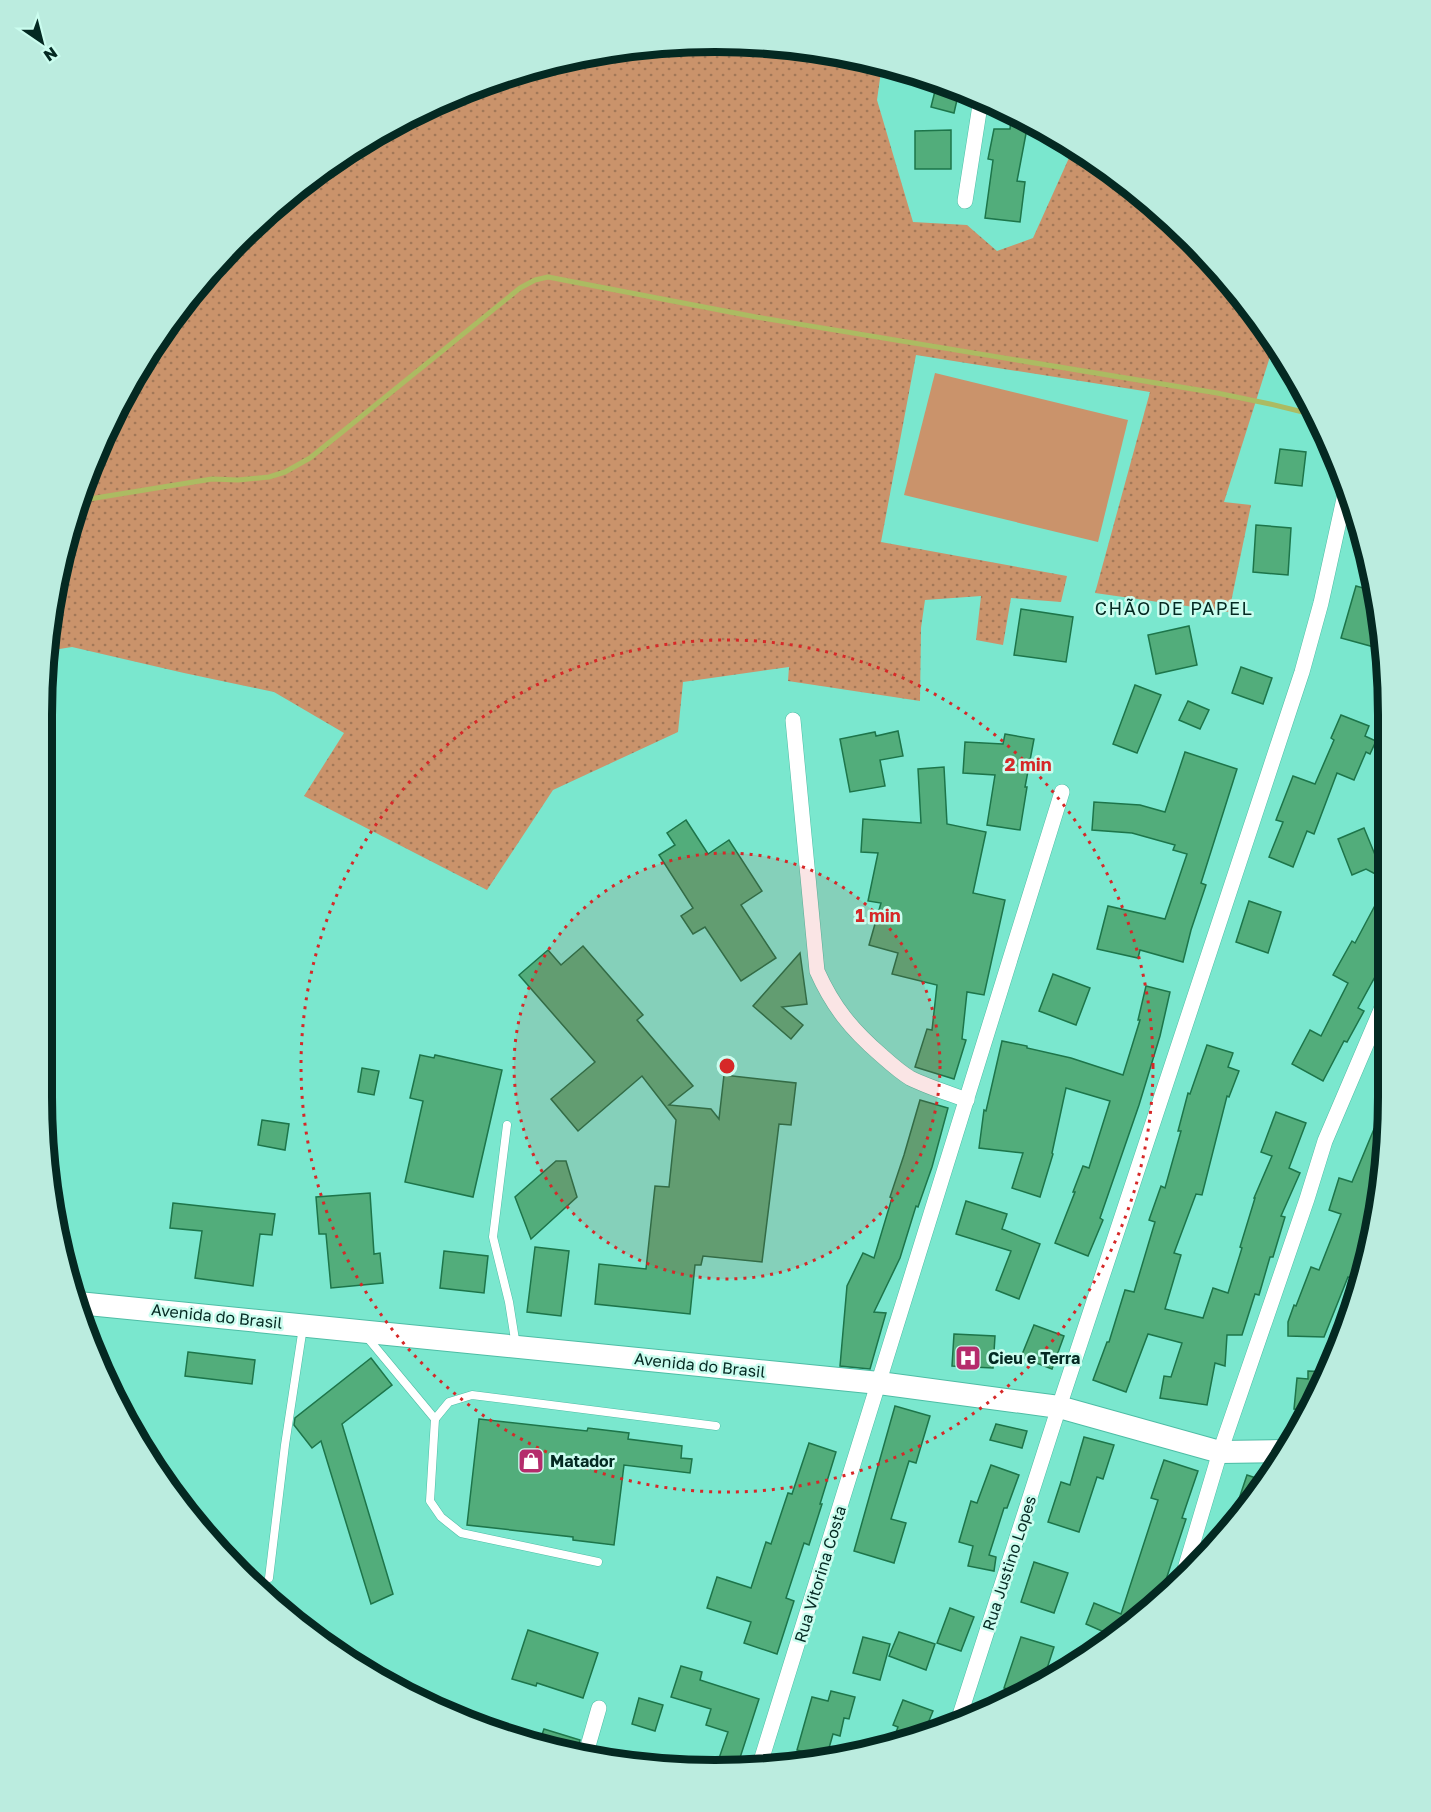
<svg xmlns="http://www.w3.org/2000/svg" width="1431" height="1812" viewBox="0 0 1431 1812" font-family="'Golos Text',sans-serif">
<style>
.grass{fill:url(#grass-dots)}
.pitch{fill:#ca936b}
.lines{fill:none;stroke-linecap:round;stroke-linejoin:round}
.stream{stroke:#acbb62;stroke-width:5}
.building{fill:#52ad7b;stroke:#1d754a;stroke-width:1.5}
.lane-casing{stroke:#4ebda5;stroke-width:9}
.street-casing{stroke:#4ebda5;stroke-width:16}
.secondary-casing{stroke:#4ebda5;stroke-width:24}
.lane{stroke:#fff;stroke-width:8}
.street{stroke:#fff;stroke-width:15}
.secondary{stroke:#fff;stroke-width:22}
.ring{fill:none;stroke:#d62828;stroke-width:3;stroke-dasharray:3 6}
.labels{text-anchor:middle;stroke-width:5;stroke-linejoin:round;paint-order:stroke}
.street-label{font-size:16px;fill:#042922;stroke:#cbfdef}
.poi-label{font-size:16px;font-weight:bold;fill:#042922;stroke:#cbfdef;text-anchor:start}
.neighbourhood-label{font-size:18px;letter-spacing:1.5px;fill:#042922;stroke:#cbfdef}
.rim{fill:none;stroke:#042922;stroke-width:8}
.centre{fill:#d62828;stroke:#cbfdef;stroke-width:3}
.ring-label{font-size:18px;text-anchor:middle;font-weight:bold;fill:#d62828;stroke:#cbfdef;stroke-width:5;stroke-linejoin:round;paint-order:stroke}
</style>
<defs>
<pattern id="grass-dots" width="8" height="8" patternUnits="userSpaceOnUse" patternTransform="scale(1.5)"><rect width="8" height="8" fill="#ca936b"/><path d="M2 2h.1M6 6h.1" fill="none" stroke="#a27858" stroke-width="1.8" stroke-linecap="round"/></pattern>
</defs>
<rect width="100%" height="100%" fill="#7ae7ce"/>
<path class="grass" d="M760 43 882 64 877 100 913 222 967 225 997 251 1033 238 1073 149 1126 181 1222 272 1274 344 1224 502 1251 505 1229 612 1095 593 1150 392 916 355 881 542 1067 576 1061 602 1011 598 1003 645 976 640 981 596 925 600 921 628 920 701 788 681 789 667 683 682 678 732 553 790 487 890 304 796 344 733 274 692 184 673 72 647 47 651 78 499 132 378 209 272 272 209 379 132 499 78 628 48Z"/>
<path class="pitch" d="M935 373 1128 420 1098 542 904 495Z"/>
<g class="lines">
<path class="stream" d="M77 501 212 479 238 480 269 477 285 472 310 458 520 288 535 280 548 277 756 317 1217 393 1270 404 1315 415"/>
</g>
<g class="building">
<path d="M937 83 959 91 954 113 931 107Z"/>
<path d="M1011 120 1028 123 1017 181 1025 182 1020 222 985 218 993 160 988 159 994 129H1010Z"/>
<path d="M951 130V169H915V131Z"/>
<path d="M1280 449 1306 452 1302 486 1275 483Z"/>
<path d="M1256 525 1291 528 1288 575 1253 572Z"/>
<path d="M1356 586 1371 590 1379 630 1374 647 1341 638Z"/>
<path d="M1021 609 1073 617 1066 662 1014 655Z"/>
<path d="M1189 626 1197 665 1156 674 1148 635Z"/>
<path d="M1241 667 1272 678 1263 704 1232 693Z"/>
<path d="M1135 685 1161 695 1137 753 1113 744Z"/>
<path d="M1188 701 1209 710 1200 729 1179 720Z"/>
<path d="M1341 715 1369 726 1365 736 1376 741 1370 754 1366 752 1354 780 1337 773 1314 834 1307 831 1293 867 1269 857 1283 822 1276 820 1293 776 1315 784 1334 740 1331 738Z"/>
<path d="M898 731 903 756 880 760 885 786 850 792 840 739 875 732 876 736Z"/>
<path d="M1005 734 1034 739 1025 787H1027L1020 830 987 825 995 775 963 773 965 742 1003 744Z"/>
<path d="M1185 752 1237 769 1201 883 1206 885 1191 930 1183 962 1140 950 1138 958 1097 949 1108 906 1165 919 1187 854 1173 850 1175 845 1132 833 1092 830 1094 802 1140 805 1165 812Z"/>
<path d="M944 767 947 824 986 832 973 893 1005 900 984 995 967 992 962 1039 966 1040 954 1079 915 1067 927 1029 932 1030 937 985 892 974 898 953 869 945 881 903 868 901 878 853 861 852 863 819 921 823 918 769Z"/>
<path d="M686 820 708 854 729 840 762 891 741 905 776 958 741 981 705 927 693 934 681 916 693 908 659 855 675 845 667 833Z"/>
<path d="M1364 828 1385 879 1366 869 1352 875 1338 839Z"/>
<path d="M1388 881V953L1358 1008 1364 1011 1347 1042 1344 1041 1323 1081 1292 1064 1310 1030 1321 1036 1348 983 1333 975 1352 941 1355 943Z"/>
<path d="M1249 901 1281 912 1268 953 1236 942Z"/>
<path d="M583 946 643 1015 637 1020 693 1086 669 1105 711 1109 719 1119 724 1075 796 1083 791 1125 779 1124 762 1262 703 1256 701 1265H695L690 1314 595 1304 599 1264 646 1269 655 1186 669 1187 676 1120 642 1076 578 1131 551 1099 595 1062 519 975 548 950 561 965Z"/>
<path d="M800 953 807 1004 782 1007 803 1025 791 1039 753 1006Z"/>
<path d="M1053 974 1090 988 1076 1025 1039 1011Z"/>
<path d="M1146 986 1170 992 1160 1036 1139 1105 1100 1218 1103 1220 1088 1256 1055 1243 1075 1192H1073L1083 1166 1089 1168 1110 1101 1066 1088 1052 1153 1053 1154 1040 1197 1012 1188 1023 1153 979 1148 984 1110 986 1111 1002 1041 1027 1046V1048L1071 1058 1123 1075 1140 1020H1138Z"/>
<path d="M1207 1045 1233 1053 1228 1067 1239 1071 1229 1097 1227 1096 1202 1195 1196 1194 1174 1253 1181 1255 1165 1309 1203 1318 1213 1288 1228 1293 1242 1248 1240 1247 1255 1198H1254L1272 1156 1261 1152 1276 1112 1306 1123 1289 1168 1300 1173 1281 1216 1285 1217 1273 1257H1270L1259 1295 1255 1294 1242 1335H1227L1225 1366 1215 1363 1207 1405 1160 1398 1164 1376 1171 1377 1182 1343 1148 1334 1126 1392 1093 1380 1107 1342H1109L1125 1290 1134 1292 1155 1222 1149 1220 1161 1186 1165 1188 1181 1131H1178L1188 1093 1190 1094Z"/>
<path d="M420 1055 434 1058 435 1055 502 1070 473 1197 405 1182 423 1101 410 1098Z"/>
<path d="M362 1068 379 1071 374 1095 358 1092Z"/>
<path d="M920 1100 948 1108 932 1167 918 1207 916 1206 900 1258 874 1312 886 1313 870 1369 840 1366 847 1286 863 1253 874 1258 892 1198 890 1197 904 1155Z"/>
<path d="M262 1120 289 1124 285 1150 258 1145Z"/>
<path d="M1374 1129 1385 1134 1381 1182 1379 1181 1361 1234 1373 1238 1364 1262 1365 1263 1360 1282 1348 1277 1324 1337 1288 1336V1322L1294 1305 1296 1306 1311 1267 1319 1270 1341 1214 1329 1210 1339 1178 1352 1182Z"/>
<path d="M556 1161H566L577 1197 531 1239 515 1197Z"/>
<path d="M370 1193 374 1254 380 1253 383 1283 331 1288 326 1234H319L316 1197Z"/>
<path d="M966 1201 1007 1214 1002 1229 1040 1244 1019 1299 996 1290 1011 1251 956 1234Z"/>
<path d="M173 1203 275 1214 272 1235 260 1234 253 1286 195 1278 202 1231 170 1228Z"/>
<path d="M535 1247 569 1251 561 1316 527 1312Z"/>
<path d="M444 1251 488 1256 484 1293 440 1288Z"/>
<path d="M1034 1325 1064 1336 1052 1369 1021 1357Z"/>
<path d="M954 1334 995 1336 993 1368 952 1366Z"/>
<path d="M188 1352 255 1360 252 1384 185 1376Z"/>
<path d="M371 1358 392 1385 342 1424 393 1594 371 1604 321 1441 312 1448 294 1425 295 1418Z"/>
<path d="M1308 1371 1327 1372 1305 1412V1410L1294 1409 1297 1378 1308 1379Z"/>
<path d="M895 1406 930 1416 916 1463 909 1461 891 1519 906 1523 894 1563 854 1551Z"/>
<path d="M479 1419 587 1431 588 1428 629 1433 628 1439 682 1446 681 1458 692 1459 690 1473 624 1465 614 1545 573 1540V1537L467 1525Z"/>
<path d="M996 1424 1027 1431 1022 1448 990 1440Z"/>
<path d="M1084 1437 1114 1445 1103 1479 1097 1477 1079 1532 1048 1522 1061 1482 1070 1485Z"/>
<path d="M809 1443 836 1452 820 1504H822L809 1545 804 1543 786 1598 794 1601 777 1654 744 1643 751 1622 707 1608 717 1577 751 1588 766 1542 771 1544 788 1493 792 1494Z"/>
<path d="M1164 1460 1198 1471 1182 1518 1186 1519 1158 1604 1113 1636 1086 1624 1094 1603 1121 1614 1158 1500 1151 1498Z"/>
<path d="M991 1465 1019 1475 1007 1508H1004L989 1555 996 1557 994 1571 968 1566 973 1546 959 1542 971 1501 977 1503Z"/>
<path d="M1247 1475 1265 1481 1250 1506 1229 1529Z"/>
<path d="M1034 1562 1068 1573 1054 1613 1021 1602Z"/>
<path d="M950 1608 974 1617 961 1651 937 1643Z"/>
<path d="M528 1630 598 1653 583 1698 537 1683 536 1686 512 1679Z"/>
<path d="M899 1632 935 1644 926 1670 889 1656Z"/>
<path d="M863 1637 890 1644 880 1680 853 1673Z"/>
<path d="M1021 1637 1054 1647 1042 1684 1020 1693 1004 1688Z"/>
<path d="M681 1666 702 1672 700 1680 759 1699 737 1767 715 1770 728 1732 706 1725 711 1709 671 1697Z"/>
<path d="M831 1691 855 1697 849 1719 844 1718 840 1736 833 1734 827 1755 820 1756 797 1750 812 1697 828 1701Z"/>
<path d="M639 1698 663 1705 655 1731 632 1724Z"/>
<path d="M903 1700 933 1711 924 1733 891 1746 898 1727 893 1725Z"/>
<path d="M544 1729 580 1740 577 1752 538 1746Z"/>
</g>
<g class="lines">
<g class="lane-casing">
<g id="lane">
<path d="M507 1125 493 1237 509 1302 516 1346"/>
<path d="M366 1336 435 1419"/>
<path d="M598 1562 461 1533 441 1517 430 1501 435 1419 449 1402 472 1395 716 1426"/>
<path d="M269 1578 285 1445 303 1327"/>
</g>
</g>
<g class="street-casing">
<g id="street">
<path d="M965 201 981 99"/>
<path d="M793 720 817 971C833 1007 852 1030 881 1055 890 1063 900 1072 910 1078 928 1087 948 1093 967 1100"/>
<path d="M1182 1579 1220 1452 1307 1199 1325 1141 1389 991"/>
<path d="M959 1718 1059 1407 1302 672 1321 603 1347 485"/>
<path d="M586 1753 599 1708"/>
<path d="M760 1764 1062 792"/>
</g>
</g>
<g class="secondary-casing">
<path id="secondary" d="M78 1303 879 1383 1059 1407 1220 1452 1282 1451"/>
</g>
<use href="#lane" class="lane"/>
<use href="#street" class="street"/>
<use href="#secondary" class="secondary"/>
</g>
<circle cx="727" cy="1066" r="213" fill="#d62828" fill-opacity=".12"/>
<g class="ring">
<circle cx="727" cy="1066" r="213"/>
<circle cx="727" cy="1066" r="426"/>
</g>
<defs>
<g id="hospital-square" transform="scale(1.35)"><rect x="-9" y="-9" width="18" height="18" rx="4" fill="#b52c6c" stroke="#cbfdef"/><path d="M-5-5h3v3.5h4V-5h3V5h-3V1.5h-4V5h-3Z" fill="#fff"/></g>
<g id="shop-square" transform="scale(1.35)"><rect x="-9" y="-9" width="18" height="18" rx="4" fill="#b52c6c" stroke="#cbfdef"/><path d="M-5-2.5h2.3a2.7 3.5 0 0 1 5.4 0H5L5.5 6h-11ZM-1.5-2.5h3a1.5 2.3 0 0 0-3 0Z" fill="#fff"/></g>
</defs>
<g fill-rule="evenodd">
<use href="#hospital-square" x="968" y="1358"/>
<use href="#shop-square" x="531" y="1461"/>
</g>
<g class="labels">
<g class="street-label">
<text transform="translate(217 1316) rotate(6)" y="6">Avenida do Brasil</text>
<text transform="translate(700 1365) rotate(6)" y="6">Avenida do Brasil</text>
<text transform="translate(1009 1563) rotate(-72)" y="6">Rua Justino Lopes</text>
<text transform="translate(820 1574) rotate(-73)" y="6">Rua Vitorina Costa</text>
</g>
<g class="poi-label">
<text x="988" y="1364">Cieu e Terra</text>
<text x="550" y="1467">Matador</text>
</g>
<g class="neighbourhood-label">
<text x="1174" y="615">CHÃO DE PAPEL</text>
</g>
</g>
<path d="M0 0H1431V1812H0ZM715 52H715A663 663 0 0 1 1378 715V1097A663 663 0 0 1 715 1760H715A663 663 0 0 1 52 1097V715A663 663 0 0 1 715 52Z" fill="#bbecdf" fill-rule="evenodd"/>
<path class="rim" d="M715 52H715A663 663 0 0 1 1378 715V1097A663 663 0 0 1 715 1760H715A663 663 0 0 1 52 1097V715A663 663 0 0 1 715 52Z"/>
<circle cx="727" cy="1066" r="9" class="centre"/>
<g class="ring-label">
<text x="1028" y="771">2 min</text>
<text x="878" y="922">1 min</text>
</g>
<g transform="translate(42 42) rotate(145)" stroke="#cbfdef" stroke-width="4.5" paint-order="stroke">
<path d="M0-4.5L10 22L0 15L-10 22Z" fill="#042922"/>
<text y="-9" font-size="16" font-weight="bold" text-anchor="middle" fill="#042922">N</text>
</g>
</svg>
